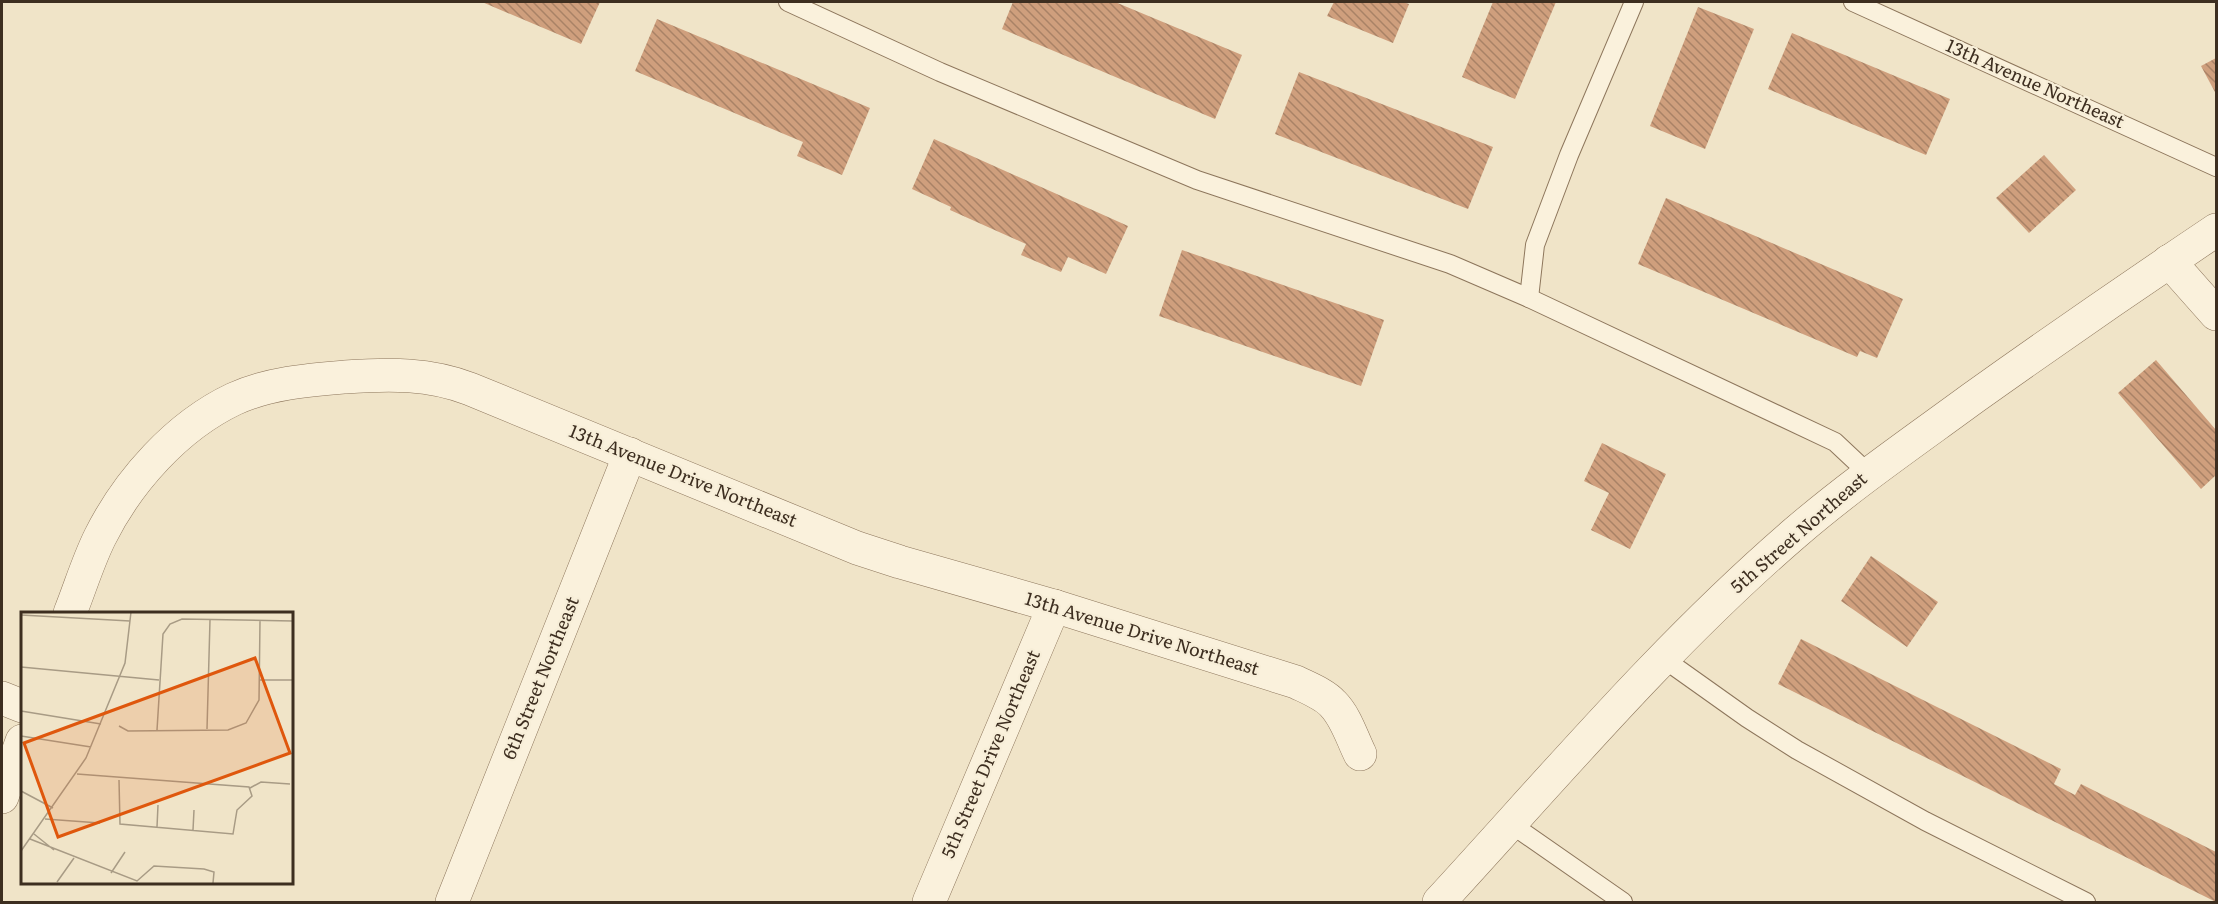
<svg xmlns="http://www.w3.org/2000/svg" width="2218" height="904" viewBox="0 0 2218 904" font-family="Literata,serif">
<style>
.building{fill:url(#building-back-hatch)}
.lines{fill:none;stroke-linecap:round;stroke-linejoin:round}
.service-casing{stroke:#8d765c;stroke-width:20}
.minor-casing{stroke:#8d765c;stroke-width:34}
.tertiary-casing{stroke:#8d765c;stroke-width:34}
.service{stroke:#faf1dc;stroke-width:18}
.minor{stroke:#faf1dc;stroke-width:33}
.tertiary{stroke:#faf1dc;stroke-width:33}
.labels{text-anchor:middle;stroke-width:4.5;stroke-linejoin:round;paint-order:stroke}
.street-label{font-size:18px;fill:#3d2e20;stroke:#f7eed8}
.inset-road{fill:none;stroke:#a89b85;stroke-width:1.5}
.view{fill:#df570d;fill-opacity:0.15;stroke:#df570d;stroke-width:3}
.inset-edge{fill:none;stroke:#3d2e20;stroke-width:3}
</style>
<defs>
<pattern id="building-back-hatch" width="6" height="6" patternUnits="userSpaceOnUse" patternTransform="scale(1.5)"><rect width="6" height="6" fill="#cf9f7d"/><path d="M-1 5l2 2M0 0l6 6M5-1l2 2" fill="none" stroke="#a98266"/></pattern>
</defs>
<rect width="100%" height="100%" fill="#f0e4c8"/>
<g class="building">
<path d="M482 2H600L581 44Z"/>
<path d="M1013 2H1115L1242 55 1215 119 1002 29Z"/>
<path d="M1334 2H1402L1409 4 1393 43 1327 16Z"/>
<path d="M1493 2H1556L1515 99 1462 77Z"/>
<path d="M1698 7 1754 29 1705 149 1650 126Z"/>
<path d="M657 19 870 108 842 175 797 156 803 142 635 71Z"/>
<path d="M1792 33 1950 99 1926 155 1768 89Z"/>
<path d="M2216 58V94L2201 66Z"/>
<path d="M1299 72 1493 147 1468 209 1275 134Z"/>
<path d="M934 139 1128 226 1106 274 1068 257 1061 272 1021 255 1026 244 950 210 951 207 912 189Z"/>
<path d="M2044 155 2076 190 2029 233 1996 198Z"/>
<path d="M1666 198 1903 299 1877 358 1860 351 1857 357 1638 264Z"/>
<path d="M1182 250 1384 320 1361 386 1159 316Z"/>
<path d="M2156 360 2216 430V475L2201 489 2118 393Z"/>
<path d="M1602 443 1666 474 1630 549 1591 530 1609 493 1584 481Z"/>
<path d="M1871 556 1938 602 1907 647 1841 601Z"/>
<path d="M1801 639 2061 769 2054 784 2075 795 2081 784 2216 852V902L1778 684Z"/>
</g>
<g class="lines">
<g class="service-casing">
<g id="service">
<path d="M788 2 940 72 1197 180 1450 264 1529 298 1835 442 1868 473"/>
<path d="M1853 2 2216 167"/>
<path d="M1529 298 1535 245 1569 155 1634 2"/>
<path d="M1664 659 1747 718 1797 750 1925 821 2086 902"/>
<path d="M1511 824 1623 902"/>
</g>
</g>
<g class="minor-casing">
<g id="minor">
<path d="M2169 261 2216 314"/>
<path d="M70 613C80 588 88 561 100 537 128 481 177 426 234 399 269 383 308 380 345 377 389 374 429 373 470 389L857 548 900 562 1054 606 1296 682C1308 688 1324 694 1333 704 1346 717 1352 738 1360 754"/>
<path d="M2 698 22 706"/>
<path d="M2 797 22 741"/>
<path d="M452 902 630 454"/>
<path d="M929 902 1054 606"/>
</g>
</g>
<g class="tertiary-casing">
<path id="tertiary" d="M1439 902C1554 777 1666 644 1795 533 1852 484 1913 442 1973 398 2053 341 2134 285 2216 230"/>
</g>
<use href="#service" class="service"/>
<use href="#minor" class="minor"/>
<use href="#tertiary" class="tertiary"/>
</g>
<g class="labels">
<g class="street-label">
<text transform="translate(2035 84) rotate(24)" y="6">13th Avenue Northeast</text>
<text transform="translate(683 476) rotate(22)" y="6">13th Avenue Drive Northeast</text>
<text transform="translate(1799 533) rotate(-41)" y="6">5th Street Northeast</text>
<text transform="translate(1142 634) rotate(17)" y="6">13th Avenue Drive Northeast</text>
<text transform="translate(541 678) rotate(-68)" y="6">6th Street Northeast</text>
<text transform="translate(991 754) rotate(-67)" y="6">5th Street Drive Northeast</text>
</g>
</g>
<g transform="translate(21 612)">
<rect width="272" height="272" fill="#f0e4c8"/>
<path class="inset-road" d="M0 3 109 9M0 55 138 68M238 68H272M0 99 80 112M98 114 107 119 207 118 225 111 238 88 239 9M186 117 189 8M136 118 142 22 149 12 161 7 272 9M0 124 70 135M56 162 228 175 231 184 216 198 212 222 99 212 98 168M229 176 240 170 269 172M0 179 32 196M24 207 79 211M136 215 137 193M172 218 173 198M13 222 33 238M9 227 116 269 133 254 183 257 193 260 192 271M0 239 65 146 104 51 110 0M90 261 104 240M36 270 53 246"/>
<path class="view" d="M234 46 269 141 37 225 3 131Z"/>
<rect width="272" height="272" class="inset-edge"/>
</g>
<rect width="2218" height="904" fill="none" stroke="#3d2e20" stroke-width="6"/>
</svg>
